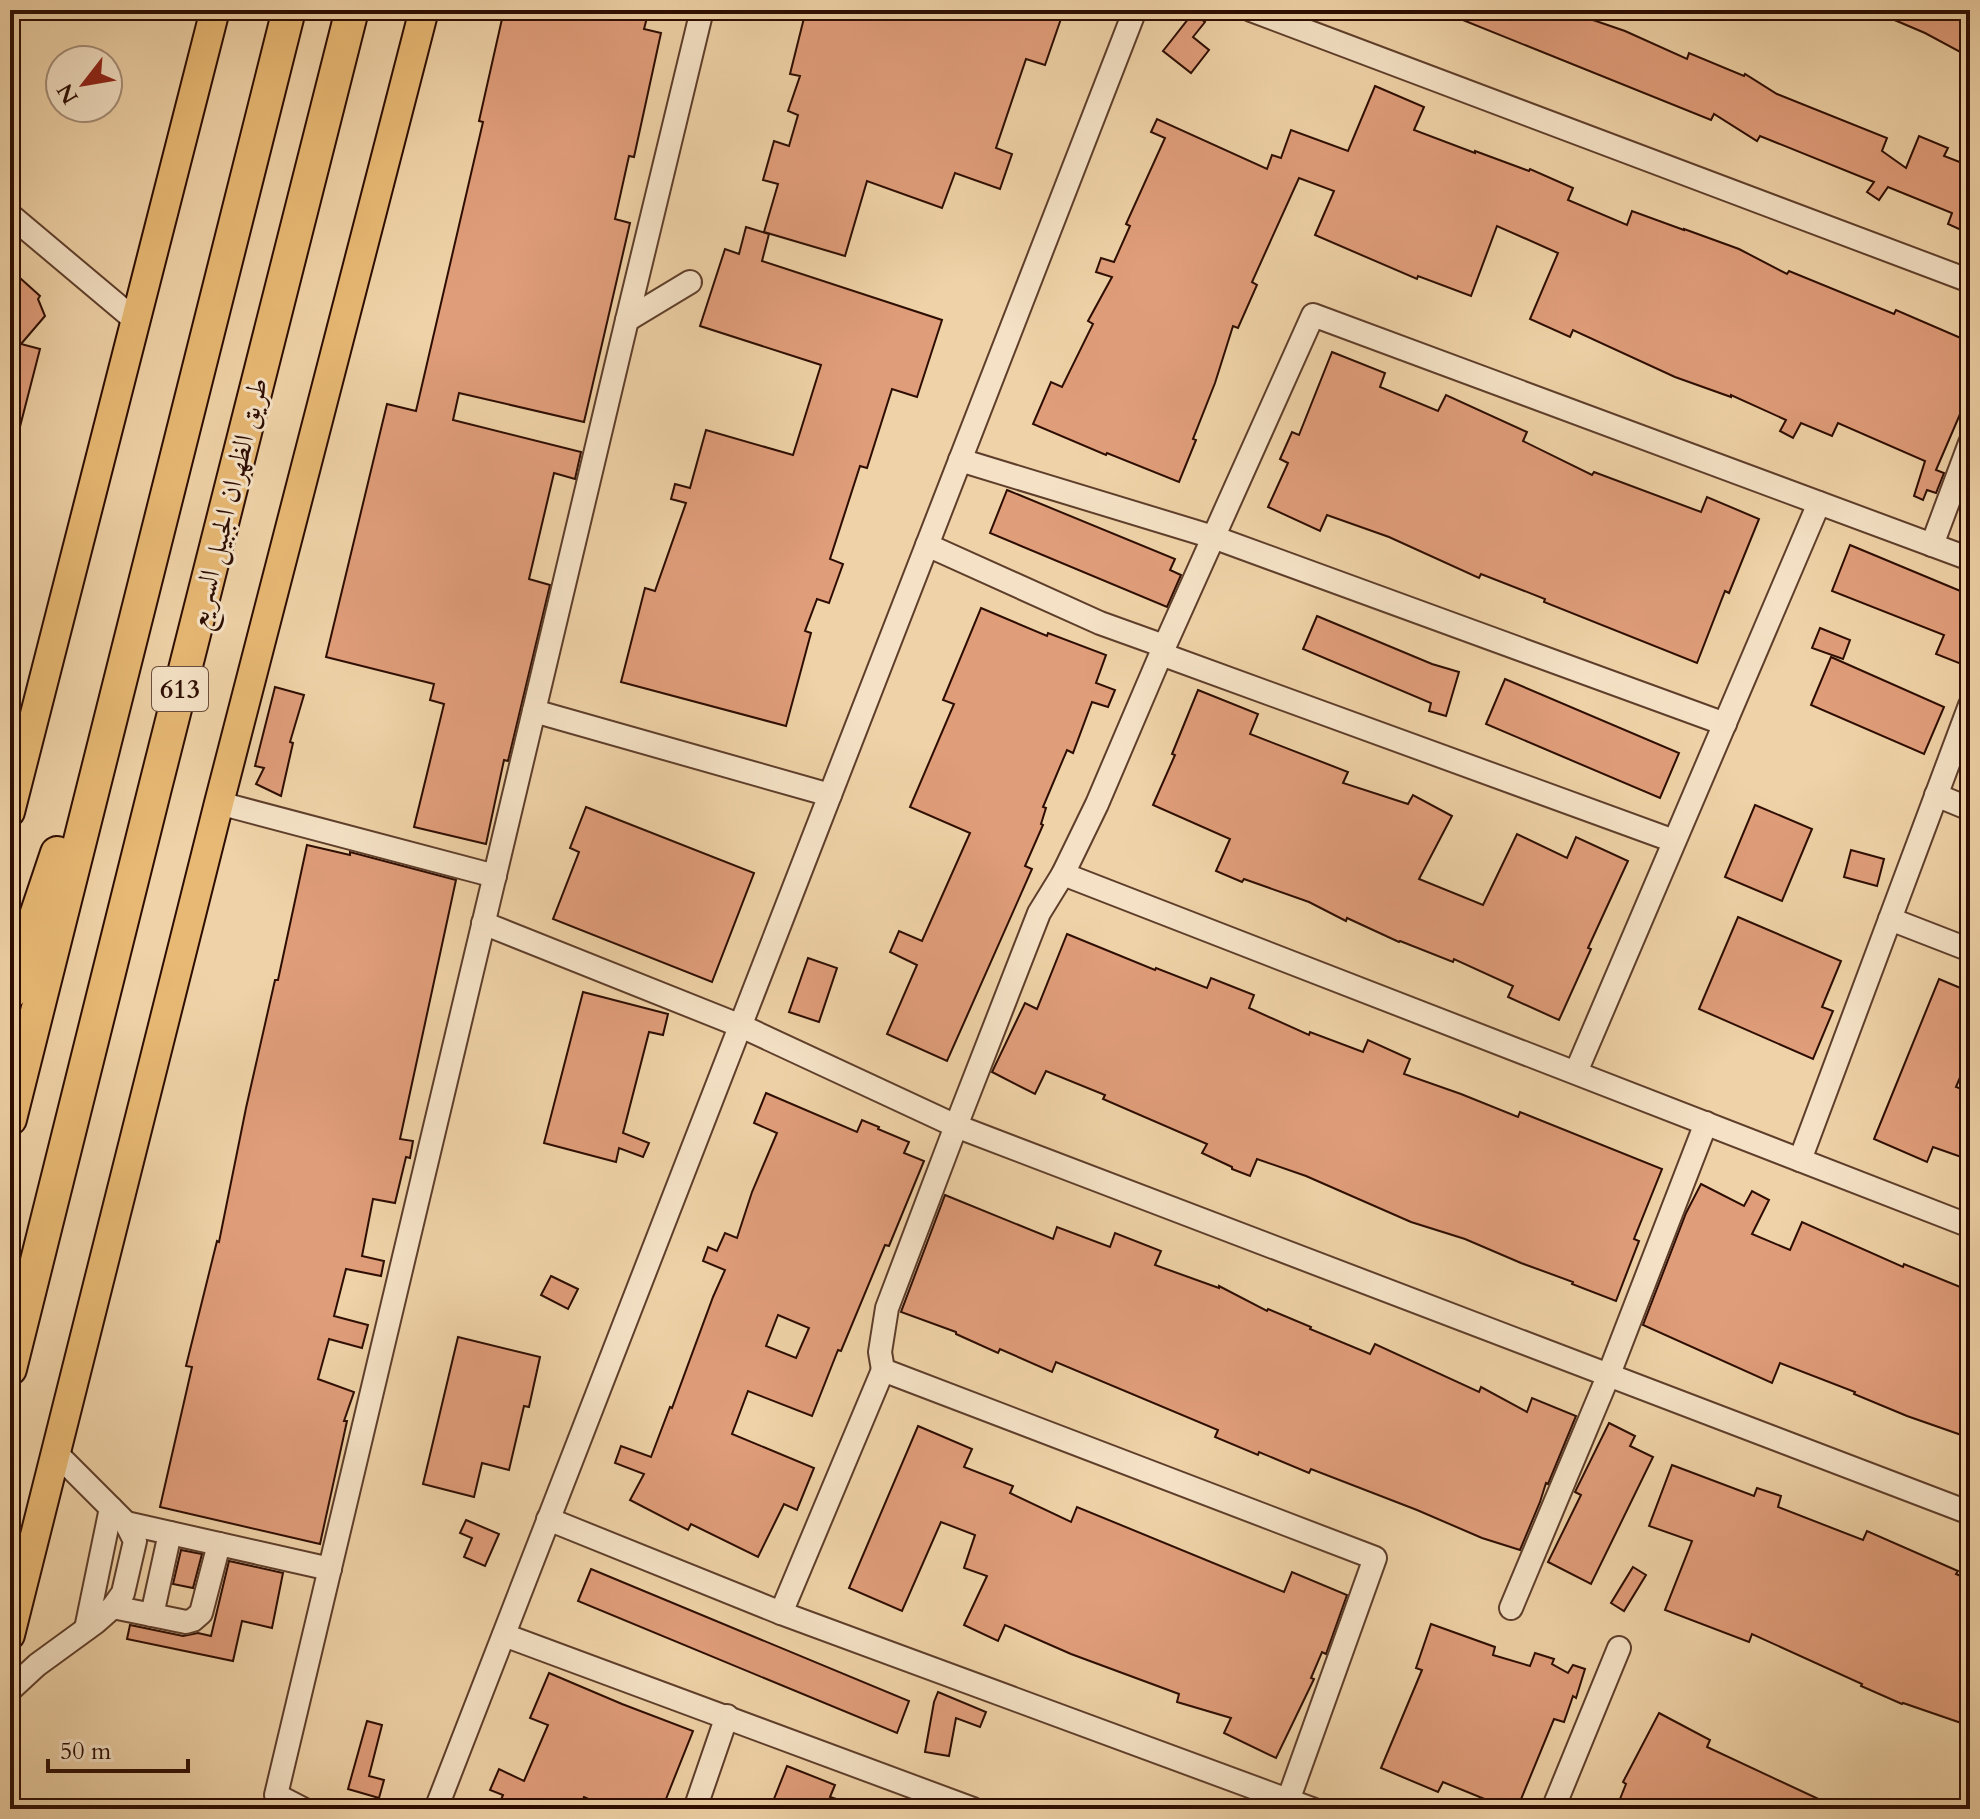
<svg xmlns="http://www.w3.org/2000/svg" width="1980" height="1819" viewBox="0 0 1980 1819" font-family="Cardo,Amiri,serif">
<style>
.building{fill:#e09d7a;stroke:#2d0d02;stroke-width:2;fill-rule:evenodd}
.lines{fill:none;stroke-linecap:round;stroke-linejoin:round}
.minor-casing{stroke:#5e3e2b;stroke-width:26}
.major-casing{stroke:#2d0d02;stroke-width:32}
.highway-casing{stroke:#2d0d02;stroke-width:36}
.minor{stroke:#f5e2c6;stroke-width:22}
.major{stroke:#e8b974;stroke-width:28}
.highway{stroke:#e8b974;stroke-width:32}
.labels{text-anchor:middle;stroke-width:6;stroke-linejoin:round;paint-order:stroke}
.shield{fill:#f5e2c6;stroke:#694d3d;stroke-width:2}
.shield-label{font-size:26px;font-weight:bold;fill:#2d0d02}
.street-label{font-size:28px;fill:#2d0d02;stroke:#f5e2c6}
</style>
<rect width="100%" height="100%" fill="#efd2a7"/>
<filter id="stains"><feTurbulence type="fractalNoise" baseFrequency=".0025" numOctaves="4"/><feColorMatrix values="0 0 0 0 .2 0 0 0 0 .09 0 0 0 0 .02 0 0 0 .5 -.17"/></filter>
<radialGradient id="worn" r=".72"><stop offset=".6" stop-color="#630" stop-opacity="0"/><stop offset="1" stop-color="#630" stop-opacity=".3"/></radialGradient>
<g class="building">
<path d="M504 10H649L644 29 661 33 634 157 629 156 615 219 630 223 584 422 459 393 453 420 581 452 575 479 554 473 529 579 550 585 508 761 504 760 486 844 414 827 444 704 430 700 434 684 326 657 387 404 416 411 483 122 479 121Z"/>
<path d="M806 10H1064L1045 65 1026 59 996 148 1012 154 1000 189 955 173 942 208 867 181 845 256 764 232 778 184 763 180 774 141 789 146 798 115 788 111 800 76 790 74Z"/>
<path d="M1438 10H1564L1625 31 1687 59 1689 53 1744 76 1745 74 1777 94 1887 138 1882 151 1906 168 1919 136 1948 148 1944 156 1970 166V234L1948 224 1952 213 1888 187 1879 200 1867 192 1874 182 1760 136 1757 141 1714 114 1711 120Z"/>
<path d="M1871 10H1970V38L1962 53 1925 33Z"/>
<path d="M1193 13 1205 22 1193 37 1209 50 1191 73 1163 51Z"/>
<path d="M1375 86 1424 107 1414 130 1475 153V151L1529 171 1530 169 1573 188 1568 200 1627 225 1632 211 1684 230V229L1739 249 1787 274 1789 271 1894 314 1896 310 1970 342V391L1936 470 1944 473 1936 493 1927 490 1923 500 1914 496 1925 461 1838 423 1832 436 1801 423 1793 438 1780 431 1786 420 1731 395V397L1675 377 1573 330 1570 337 1530 319 1558 253 1497 226 1471 296 1418 276 1417 279 1315 235 1334 191 1299 178 1252 282 1257 285 1238 328 1233 326 1215 383 1193 439 1196 440 1179 482 1107 453 1106 455 1033 424 1051 382 1062 387 1093 324 1088 321 1112 277 1096 272 1101 258 1114 262 1130 226 1126 224 1165 138 1151 132 1157 119 1267 169 1272 155 1281 158 1291 130 1348 151Z"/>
<path d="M746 227 769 234 762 261 942 320 917 397 892 389 867 468 860 466 830 559 843 564 829 603 817 599 805 631 811 633 786 726 621 682 645 588 655 591 686 503 671 499 675 484 690 488 706 430 793 455 821 365 700 326 725 249 739 254Z"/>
<path d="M10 269 40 296 38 299 45 316 21 344 40 349 15 446 10 445Z"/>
<path d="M1332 352 1385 373 1380 387 1438 411 1446 395 1527 432 1523 441 1592 475 1594 472 1701 512 1707 497 1759 519 1729 593 1725 591 1697 663 1544 602 1545 599 1481 574 1479 578 1389 537 1327 515 1320 531 1268 507 1288 463 1280 459 1292 432 1299 435Z"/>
<path d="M1007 490 1175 559 1170 570 1181 575 1167 607 990 533Z"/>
<path d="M1850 545 1970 595V649L1964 665 1936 654 1944 635 1832 591Z"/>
<path d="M981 608 1047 636 1048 633 1106 655 1096 683 1115 690 1108 707 1092 702 1073 753 1067 750 1043 807 1046 808 1041 824 1043 825 1025 866 1032 869 947 1061 887 1034 917 965 890 952 899 931 922 941 970 833 910 807 954 704 943 700Z"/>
<path d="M1317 616 1432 664 1459 672 1446 716 1429 711 1431 703 1303 649Z"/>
<path d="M1820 628 1850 640 1843 659 1812 648Z"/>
<path d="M1831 657 1944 707 1924 754 1811 705Z"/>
<path d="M1505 679 1679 753 1660 798 1486 724Z"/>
<path d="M275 687 304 695 290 742 293 743 281 796 256 784 264 768 255 766Z"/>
<path d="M1198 690 1258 714 1250 734 1348 772 1343 783 1408 804 1413 795 1452 816 1419 879 1483 905 1517 834 1567 858 1576 837 1628 861 1588 948 1591 949 1559 1020 1508 997 1513 986 1454 959 1453 962 1400 941 1399 942 1347 918 1346 921 1309 902 1244 879 1242 882 1216 871 1230 839 1153 805 1175 755 1172 754Z"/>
<path d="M1755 805 1812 829 1782 901 1725 877Z"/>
<path d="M586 807 754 873 712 982 553 919 579 852 570 848Z"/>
<path d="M307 845 350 855V852L456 880 400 1139 413 1141 410 1158 406 1157 395 1203 373 1199 362 1256 384 1261 381 1276 346 1269 334 1316 368 1325 362 1348 329 1339 318 1379 354 1392 344 1421H347L320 1544 160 1507 192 1367 186 1366 217 1241 219 1242 246 1108 275 980H278Z"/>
<path d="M1851 850 1884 859 1877 886 1844 877Z"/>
<path d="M1738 917 1841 961 1822 1007 1833 1011 1813 1059 1699 1009Z"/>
<path d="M1067 934 1155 970 1156 968 1207 988 1211 978 1231 986 1254 995 1249 1008 1309 1035 1310 1032 1363 1052 1368 1040 1410 1059 1404 1074 1461 1094 1518 1117 1520 1112 1662 1169 1634 1239 1639 1241 1616 1301 1572 1284 1573 1282 1521 1263 1465 1239 1411 1222 1306 1176 1257 1159 1250 1176 1232 1169V1167L1202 1153 1207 1144 1103 1099 1105 1095 1046 1071 1035 1094 992 1072 1025 1003 1037 1009Z"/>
<path d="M808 958 837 968 819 1022 789 1012Z"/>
<path d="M1939 979 1970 992V1054L1956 1087 1970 1092V1160L1933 1147 1927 1162 1874 1139Z"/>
<path d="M583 992 668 1014 663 1035 649 1032 623 1133 649 1143 643 1157 619 1148 616 1162 544 1143Z"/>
<path d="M766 1093 857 1132 862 1120 879 1127 878 1129 909 1142 904 1153 924 1161 889 1246 885 1245 841 1351 838 1350 812 1416 748 1391 732 1434 814 1468 797 1510 784 1504 758 1557 691 1524 688 1530 630 1500 644 1474 615 1463 621 1446 651 1457 670 1407 672 1408 713 1297 725 1270 703 1261 708 1247 717 1251 725 1233 737 1238 752 1192 777 1133 754 1123ZM778 1315 809 1328 796 1358 766 1346Z"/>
<path d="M1701 1184 1744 1206 1752 1191 1769 1200 1752 1234 1790 1250 1802 1222 1903 1267 1904 1264 1970 1291V1438L1907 1416 1854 1394 1855 1392 1780 1363 1772 1383 1643 1325 1686 1213Z"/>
<path d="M945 1195 1053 1239 1057 1227 1110 1247 1115 1233 1161 1251 1155 1265 1219 1288V1286L1267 1311 1268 1309 1311 1327 1310 1329 1370 1354 1375 1344 1479 1392 1481 1387 1527 1412 1532 1398 1576 1416 1548 1484 1546 1483 1540 1502 1520 1550 1482 1538 1417 1510 1311 1469 1309 1473 1259 1452 1258 1455 1215 1437 1218 1430 1056 1362 1052 1372 1000 1349 998 1353 956 1334V1332L901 1312Z"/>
<path d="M551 1276 578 1289 568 1309 541 1295Z"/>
<path d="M458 1337 540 1357 529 1407 524 1406 509 1470 482 1463 474 1497 423 1484Z"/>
<path d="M1609 1423 1635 1436 1630 1446 1653 1457 1591 1584 1548 1562 1581 1495 1575 1492Z"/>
<path d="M918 1426 972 1449 964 1467 1013 1486 1010 1493 1071 1522 1077 1507 1284 1592 1292 1572 1347 1595 1326 1654 1322 1652 1311 1678 1314 1679 1276 1758 1224 1733 1231 1718 1177 1702 1179 1694 1071 1654 1005 1625 998 1641 964 1625 987 1576 964 1568 975 1535 941 1522 902 1611 849 1588Z"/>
<path d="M1672 1465 1754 1496 1757 1488 1781 1496 1778 1507 1863 1540 1867 1531 1958 1571 1956 1574 1970 1580V1726L1903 1703 1902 1704 1861 1686 1862 1684 1752 1634 1749 1642 1665 1610 1692 1541 1649 1526Z"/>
<path d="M466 1520 499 1534 485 1566 464 1557 472 1538 460 1533Z"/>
<path d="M181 1550 202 1554 193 1588 173 1584Z"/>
<path d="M229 1561 283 1573 272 1628 242 1621 233 1661 127 1639 130 1625 183 1636 198 1633 211 1636Z"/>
<path d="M1633 1567 1646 1575 1624 1611 1611 1603Z"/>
<path d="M591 1569 909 1701 897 1733 578 1601Z"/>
<path d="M1431 1624 1495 1647 1493 1655 1530 1666 1535 1653 1554 1659 1552 1664 1568 1673 1573 1665 1585 1669 1576 1698 1573 1696 1564 1722 1554 1719 1517 1809H1509L1443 1782 1438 1792 1381 1768 1422 1670 1416 1668Z"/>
<path d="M549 1673 622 1704 693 1731 662 1809H612L584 1797 579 1809H497L503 1795 490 1790 499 1769 524 1781 548 1725 530 1718Z"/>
<path d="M938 1692 986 1712 980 1727 956 1718 949 1756 925 1752 934 1702Z"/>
<path d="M1659 1713 1710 1740 1707 1747 1840 1809H1616L1626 1784 1623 1782Z"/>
<path d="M367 1721 382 1725 369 1776 384 1780 379 1798 348 1789Z"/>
<path d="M787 1766 835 1785 830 1797 858 1806 857 1809H770Z"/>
</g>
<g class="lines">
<g class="minor-casing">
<g id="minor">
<path d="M1251 10 1970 281"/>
<path d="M10 215 135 320"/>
<path d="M627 320 690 282"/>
<path d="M960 460 1213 537 1725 724"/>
<path d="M927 545 1100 623 1164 646"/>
<path d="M1932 545 1970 443"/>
<path d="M1970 559 1313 315 1161 654 1097 804 1063 874 1970 1226"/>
<path d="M1161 654 1674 841"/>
<path d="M534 711 830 795"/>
<path d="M1936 795 1970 809"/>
<path d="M219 803 495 876"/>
<path d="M1890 919 1970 950"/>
<path d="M483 923 741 1026 956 1126 1970 1513"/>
<path d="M1576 1072 1819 503"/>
<path d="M1800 1160 1970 705"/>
<path d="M883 1370 880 1352 887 1308 956 1126 1039 913 1063 874"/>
<path d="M548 1519 781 1613 1312 1809"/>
<path d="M126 1523 330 1569"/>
<path d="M113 1607 186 1622 193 1620 201 1613 219 1544"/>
<path d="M1511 1608 1609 1374 1706 1123"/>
<path d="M781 1613 883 1370 1375 1558 1285 1809"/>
<path d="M152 1615 170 1533"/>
<path d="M86 1629 111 1508"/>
<path d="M504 1635 973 1809"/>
<path d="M10 1690 37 1665 96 1622 113 1607 123 1593 135 1541 126 1523 56 1453"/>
<path d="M303 1809 276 1795 627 320 702 10"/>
<path d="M436 1809 1135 10"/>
<path d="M695 1809 727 1716"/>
<path d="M1553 1809 1619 1648"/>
</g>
</g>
<g class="major-casing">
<g id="major">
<path d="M10 812 215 10"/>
<path d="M10 1635 219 803 424 10"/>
</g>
</g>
<g class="highway-casing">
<g id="highway">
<path d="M10 993 57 853"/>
<path d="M10 1119 289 10"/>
<path d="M10 1369 155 788 352 10"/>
</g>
</g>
<use href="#minor" class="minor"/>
<use href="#major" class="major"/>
<use href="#highway" class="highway"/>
</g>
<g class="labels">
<rect class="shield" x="152" y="667" width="56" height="44" rx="6"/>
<g class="shield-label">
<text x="180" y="698">613</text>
</g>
<g class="street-label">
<text transform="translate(227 503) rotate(-76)" y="10">طريق الظهران الجبيل السريع</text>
</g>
</g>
<rect width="1980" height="1819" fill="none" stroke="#efd2a7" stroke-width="40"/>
<rect x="12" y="12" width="1956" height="1795" fill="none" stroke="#2d0d02" stroke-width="4"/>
<rect x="20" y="20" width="1940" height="1779" fill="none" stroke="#2d0d02" stroke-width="2"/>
<g transform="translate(84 84) rotate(239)"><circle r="38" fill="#f5e2c6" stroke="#a58d78" stroke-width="2"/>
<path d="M0-6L14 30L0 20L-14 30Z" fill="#8f2418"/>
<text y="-12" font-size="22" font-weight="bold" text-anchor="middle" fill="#2d0d02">N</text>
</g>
<path d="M48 1759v12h140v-12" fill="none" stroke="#2d0d02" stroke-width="4"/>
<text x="60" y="1759" font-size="24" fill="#2d0d02" stroke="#f5e2c6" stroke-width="6" paint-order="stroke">50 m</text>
<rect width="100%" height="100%" filter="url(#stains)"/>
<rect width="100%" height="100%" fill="url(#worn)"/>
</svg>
